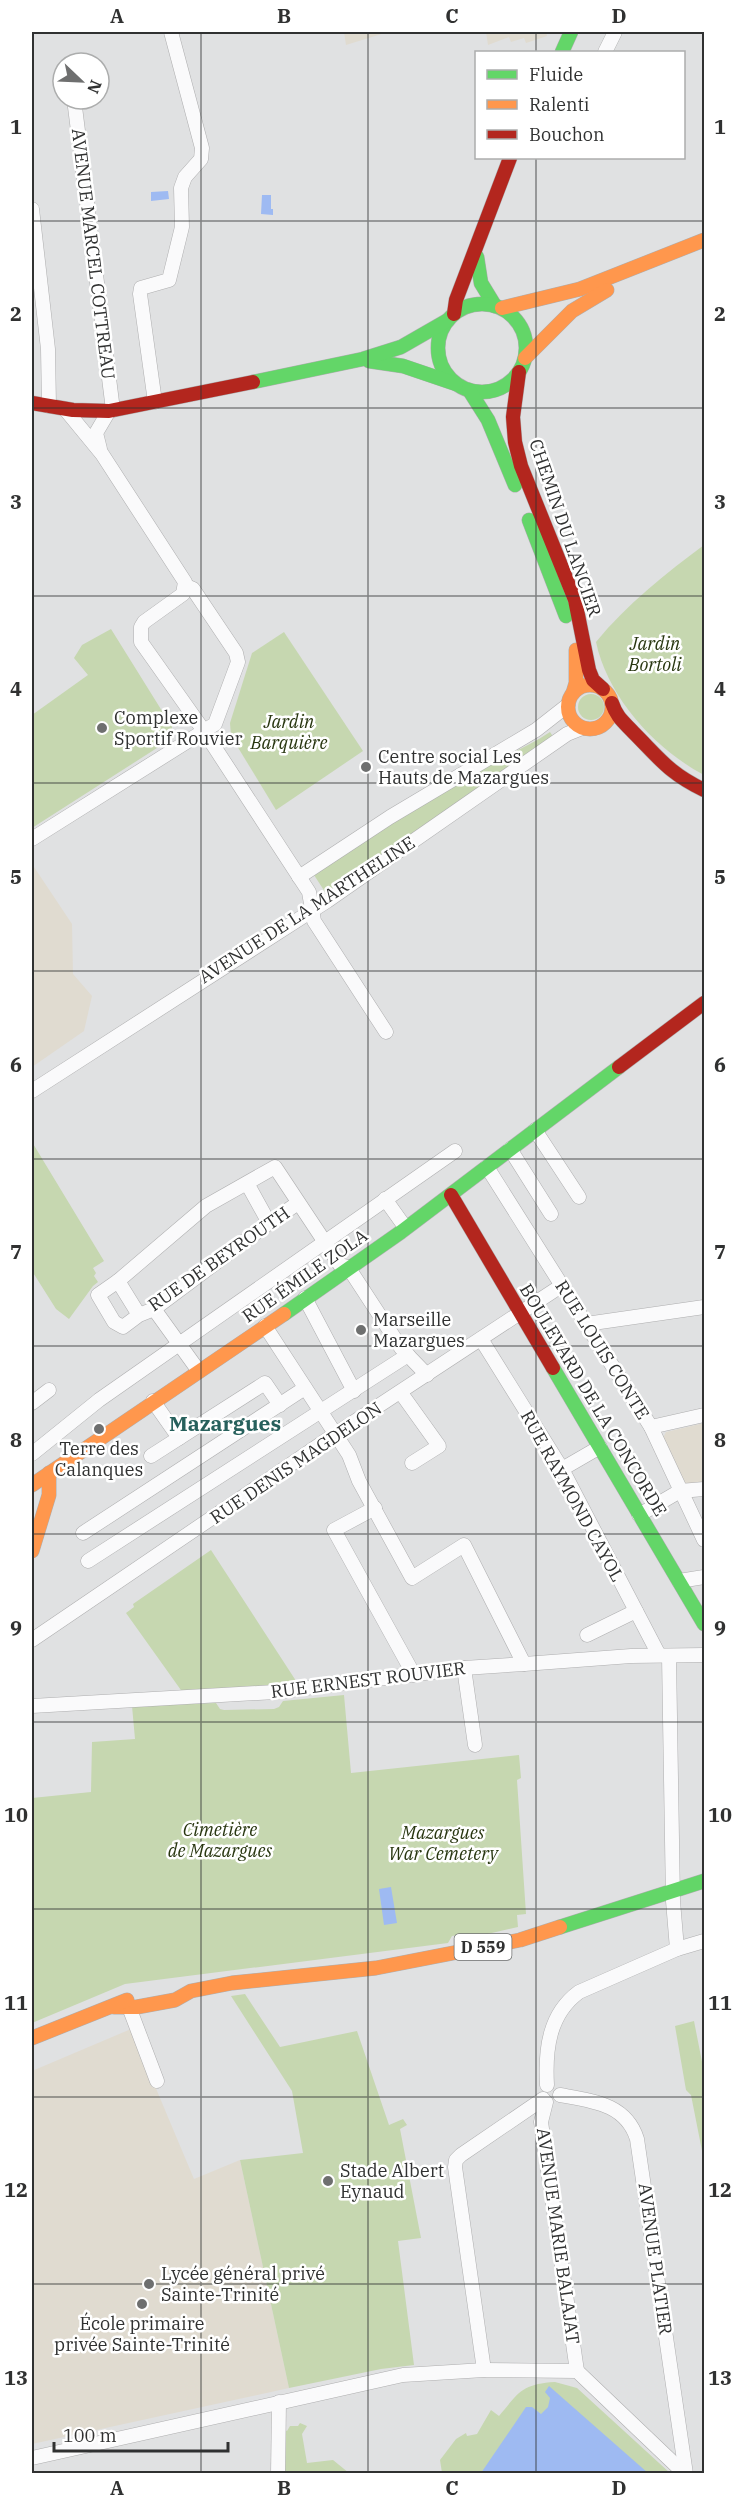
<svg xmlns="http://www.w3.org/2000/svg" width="736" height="2505" viewBox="0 0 736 2505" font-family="'IBM Plex Serif',serif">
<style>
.education{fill:#e0dbd0}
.green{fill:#c6d7b0}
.water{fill:#9ebaf2}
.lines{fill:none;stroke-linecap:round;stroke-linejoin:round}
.street-casing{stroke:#aeaeaf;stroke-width:15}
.fast-casing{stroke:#aeaeaf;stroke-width:15}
.slow-casing{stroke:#aeaeaf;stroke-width:15}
.jam-casing{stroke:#aeaeaf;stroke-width:15}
.street{stroke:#fafafb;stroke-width:14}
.fast{stroke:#63d668;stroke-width:14}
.slow{stroke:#ff974d;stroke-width:14}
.jam{stroke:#b3261e;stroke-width:14}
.grid{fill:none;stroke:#303131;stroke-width:1.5;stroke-opacity:0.55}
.poi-dot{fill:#6e6f6f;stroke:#fff;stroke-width:2}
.labels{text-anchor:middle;stroke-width:5;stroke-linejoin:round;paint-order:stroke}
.shield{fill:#fff;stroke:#6e6f6f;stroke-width:1.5}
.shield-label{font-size:16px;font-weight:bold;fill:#303131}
.street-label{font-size:18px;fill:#303131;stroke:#fff}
.park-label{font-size:18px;font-style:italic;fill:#283610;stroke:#fff}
.poi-label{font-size:18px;fill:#303131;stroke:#fff;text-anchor:start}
.quarter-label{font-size:21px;font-weight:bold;fill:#27605c;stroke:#fff}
.neatline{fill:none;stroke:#303131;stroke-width:2}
.grid-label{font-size:20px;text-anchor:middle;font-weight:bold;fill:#303131}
</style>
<rect width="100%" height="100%" fill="#e0e1e2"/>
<g class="education">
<path d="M344 32H388L346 45Z"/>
<path d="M486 32H546L547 36 526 43 524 38 511 42 509 37 488 45Z"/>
<path d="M32 864 72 924 73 974 92 996 84 1031 32 1067Z"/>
<path d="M704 1423V1482L683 1486 662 1440 666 1432Z"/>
<path d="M131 2029 194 2179 240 2160 289 2388 32 2444V2071Z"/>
</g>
<g class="green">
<path d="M704 545V775C655 749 608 698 596 642 627 604 665 574 704 545Z"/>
<path d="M111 629 172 727 171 739 32 828V715L88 675 74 658 82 645Z"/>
<path d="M284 632 363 751 276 810 231 736 230 723 252 653Z"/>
<circle cx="591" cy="707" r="13"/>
<path d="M550 732 554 738 327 895 314 875C369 839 423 800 481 768 504 756 528 747 550 732Z"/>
<path d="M32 1142 104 1261 93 1268 96 1273 94 1276 98 1282 93 1286 69 1319 56 1309 32 1271Z"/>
<path d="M211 1550 300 1687 183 1693 126 1613 134 1607 133 1604Z"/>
<path d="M344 1695 351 1773 519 1755 521 1778 517 1780 526 1914 517 1915 518 1927 466 1939 459 1935 452 1936 448 1943 125 1984 32 2023V1798L91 1792 92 1742 135 1739 132 1706 216 1703 220 1709 224 1710 274 1709 279 1707 283 1701Z"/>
<path d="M245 1994 280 2047 357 2031 389 2125 403 2119 407 2125 400 2129 421 2238 398 2241 414 2365 381 2369 289 2388 240 2160 303 2153 292 2091 231 1996Z"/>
<path d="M694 2021 704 2072V2161L691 2095 686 2090 675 2026Z"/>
<path d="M555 2382 577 2388 670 2473H442L440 2460 456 2439 466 2433 467 2436 477 2434 491 2410 499 2416C519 2392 522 2384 555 2382Z"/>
<path d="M300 2423 307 2426 302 2434 307 2463 333 2460 349 2473 283 2474 285 2430 287 2431 290 2426H298Z"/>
</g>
<g class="water">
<path d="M168 191 169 199 151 201V192Z"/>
<path d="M262 195H271V209H273V215L261 214Z"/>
<path d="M391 1887 397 1923 384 1925 379 1889Z"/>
<path d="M549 2386 648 2473H481L526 2407H532L541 2414 548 2407 550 2398 545 2392Z"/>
</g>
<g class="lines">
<g class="street-casing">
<g id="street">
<path d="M605 52 615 32"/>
<path d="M74 99 113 410"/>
<path d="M32 209 48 349 49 406"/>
<path d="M155 402 140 294 141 288 169 280 182 227 181 188 185 177 201 159 202 148 171 32"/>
<path d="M65 409 102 454 185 582 183 594 144 622 141 627V642L204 731 309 892 314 921 386 1032"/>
<path d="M100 449 96 433 109 411"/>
<path d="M32 839 215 724 238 662 236 653 193 589 186 586"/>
<path d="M299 877 390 817 536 730 568 705"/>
<path d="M32 1091 327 901 567 734 582 728"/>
<path d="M535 1130 579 1197"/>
<path d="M510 1149 551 1214"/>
<path d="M487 1167 651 1427 704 1540"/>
<path d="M248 1185 269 1223"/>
<path d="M385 1199 405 1227"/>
<path d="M118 1281 206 1206 275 1167 340 1265 348 1267 401 1348 427 1375"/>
<path d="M305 1298 354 1391"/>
<path d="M154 1309 198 1370"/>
<path d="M139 1315 118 1281 98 1295 114 1322 123 1327 139 1315 154 1309 269 1223 298 1203"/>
<path d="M586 1324 704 1307"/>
<path d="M265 1326 349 1455 359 1481 412 1578 464 1545 524 1664"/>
<path d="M481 1339 562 1469 659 1655"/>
<path d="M401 1393 439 1446 412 1463"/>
<path d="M153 1401 179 1438"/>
<path d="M32 1403 49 1390"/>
<path d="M651 1427 704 1415"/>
<path d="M32 1454 99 1400 455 1151"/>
<path d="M151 1456 265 1383 280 1405"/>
<path d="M562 1469 600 1447"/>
<path d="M375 1508 334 1530 414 1675"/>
<path d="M639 1515 680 1491 704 1489"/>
<path d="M83 1533 305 1388"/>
<path d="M88 1561 408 1355"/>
<path d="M679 1581 704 1577"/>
<path d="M587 1635 636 1611"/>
<path d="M32 1640 328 1439 561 1286"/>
<path d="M669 1656 673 1901 677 1949"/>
<path d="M464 1668 475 1745"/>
<path d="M32 1706 275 1692 464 1668 524 1664 631 1656 704 1655"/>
<path d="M129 2007 157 2081"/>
<path d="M547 2085C545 2049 549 2014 579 1992L677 1949 704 1941"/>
<path d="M560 2095C593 2101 626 2104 637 2139L686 2474"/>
<path d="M546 2102 541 2122 577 2371"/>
<path d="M484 2370 455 2167 456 2160 461 2155 543 2099"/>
<path d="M32 2458 403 2375 484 2370 577 2371 685 2474"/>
<path d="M278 2474 279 2402"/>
</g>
</g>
<g class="fast-casing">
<g id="fast">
<path d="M562 52 571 32"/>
<path d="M477 257 481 283 495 306"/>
<circle cx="482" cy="348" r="44"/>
<path d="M369 361 403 366 456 384"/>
<path d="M253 382 363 359 401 347 448 320"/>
<path d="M469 390 488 420 515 485"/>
<path d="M529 520 566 616"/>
<path d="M284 1314 401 1232 619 1067"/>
<path d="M553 1368 704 1624"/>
<path d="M560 1927 704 1881"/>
</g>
</g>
<g class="slow-casing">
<g id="slow">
<path d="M502 308 580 289 704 240"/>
<path d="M525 358 572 311 607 290"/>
<circle cx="590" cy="707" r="22"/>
<path d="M573 693 576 683V650"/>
<path d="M32 1485 284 1314"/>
<path d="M32 1551 49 1495V1473"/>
<path d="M114 2007H137L175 2000 191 1991 232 1983 376 1968 520 1940 560 1927"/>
<path d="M32 2038 127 2000"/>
</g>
</g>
<g class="jam-casing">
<g id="jam">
<path d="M454 314 456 300 510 158"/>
<path d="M519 372 513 417 515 442 521 466 575 600 589 670 593 680 603 689"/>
<path d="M32 403 73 410 109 411 253 382"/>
<path d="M612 703C617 718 624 722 634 733 660 759 669 773 704 790"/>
<path d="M619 1067 704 1003"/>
<path d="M451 1195 553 1368"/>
</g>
</g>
<use href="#street" class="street"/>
<use href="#fast" class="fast"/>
<use href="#slow" class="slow"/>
<use href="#jam" class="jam"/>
</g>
<path class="grid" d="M201 32V2474M368 32V2474M536 32V52M536 158V2474M32 221H704M32 408H704M32 596H704M32 783H704M32 971H704M32 1159H704M32 1346H704M32 1534H704M32 1722H704M32 1909H704M32 2097H704M32 2284H704"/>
<g class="poi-dot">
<circle cx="102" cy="728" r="6"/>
<circle cx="366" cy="767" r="6"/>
<circle cx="361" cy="1330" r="6"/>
<circle cx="99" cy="1429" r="6"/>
<circle cx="328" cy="2181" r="6"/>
<circle cx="149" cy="2284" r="6"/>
<circle cx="142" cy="2304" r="6"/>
</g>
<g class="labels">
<rect class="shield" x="454.5" y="1934" width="57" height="26" rx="4.5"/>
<g class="shield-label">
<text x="483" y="1953">D 559</text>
</g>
<g class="street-label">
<text transform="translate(93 254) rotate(83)" y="6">AVENUE MARCEL COTTREAU</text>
<text transform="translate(565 528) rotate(71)" y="6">CHEMIN DU LANCIER</text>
<text transform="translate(307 910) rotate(-33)" y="6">AVENUE DE LA MARTHELINE</text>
<text transform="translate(219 1259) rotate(-35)" y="6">RUE DE BEYROUTH</text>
<text transform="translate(305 1276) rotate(-35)" y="6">RUE ÉMILE ZOLA</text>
<text transform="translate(602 1350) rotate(58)" y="6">RUE LOUIS CONTE</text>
<text transform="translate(593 1400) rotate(59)" y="6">BOULEVARD DE LA CONCORDE</text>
<text transform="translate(296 1463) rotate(-34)" y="6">RUE DENIS MAGDELON</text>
<text transform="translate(572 1496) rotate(61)" y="6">RUE RAYMOND CAYOL</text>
<text transform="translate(368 1680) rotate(-7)" y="6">RUE ERNEST ROUVIER</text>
<text transform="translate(558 2236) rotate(82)" y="6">AVENUE MARIE BALAJAT</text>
<text transform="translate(655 2259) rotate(82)" y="6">AVENUE PLATIER</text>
</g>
<g class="park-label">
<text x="655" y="650">Jardin<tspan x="655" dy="21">Bortoli</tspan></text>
<text x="289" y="728">Jardin<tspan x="289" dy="21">Barquière</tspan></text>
<text x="220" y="1836">Cimetière<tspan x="220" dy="21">de Mazargues</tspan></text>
<text x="443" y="1839">Mazargues<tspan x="443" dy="21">War Cemetery</tspan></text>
</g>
<g class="poi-label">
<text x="114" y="724">Complexe<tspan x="114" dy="21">Sportif Rouvier</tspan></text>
<text x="378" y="763">Centre social Les<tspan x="378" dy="21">Hauts de Mazargues</tspan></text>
<text x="373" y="1326">Marseille<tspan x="373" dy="21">Mazargues</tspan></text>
<text x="99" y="1455" text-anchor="middle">Terre des<tspan x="99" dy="21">Calanques</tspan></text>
<text x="340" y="2177">Stade Albert<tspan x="340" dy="21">Eynaud</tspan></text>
<text x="161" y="2280">Lycée général privé<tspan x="161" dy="21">Sainte-Trinité</tspan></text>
<text x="142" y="2330" text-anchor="middle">École primaire<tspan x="142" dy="21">privée Sainte-Trinité</tspan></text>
</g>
<g class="quarter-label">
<text x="225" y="1431">Mazargues</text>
</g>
</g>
<rect width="736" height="2505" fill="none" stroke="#ffffff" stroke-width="66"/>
<rect x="475" y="51" width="210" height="108" fill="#ffffff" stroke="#acadad" stroke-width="1.5"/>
<rect x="487" y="70" width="30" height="9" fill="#63d668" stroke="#acadad" stroke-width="1.5"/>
<text x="529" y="81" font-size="18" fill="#303131">Fluide</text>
<rect x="487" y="100" width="30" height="9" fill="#ff974d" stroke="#acadad" stroke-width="1.5"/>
<text x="529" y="111" font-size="18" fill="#303131">Ralenti</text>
<rect x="487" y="130" width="30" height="9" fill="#b3261e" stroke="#acadad" stroke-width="1.5"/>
<text x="529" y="141" font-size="18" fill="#303131">Bouchon</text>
<g transform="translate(81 81) rotate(113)"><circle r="28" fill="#ffffff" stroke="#acadad" stroke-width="1.5"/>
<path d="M0-4.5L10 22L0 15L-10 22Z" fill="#6e6f6f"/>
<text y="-9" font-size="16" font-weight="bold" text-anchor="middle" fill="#303131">N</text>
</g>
<path d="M54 2442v9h174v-9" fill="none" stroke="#303131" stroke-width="3"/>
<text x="63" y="2442" font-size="18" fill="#303131" stroke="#ffffff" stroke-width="4.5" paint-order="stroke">100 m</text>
<rect x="33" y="33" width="670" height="2439" class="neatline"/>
<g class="grid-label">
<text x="117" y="23">A</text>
<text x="284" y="23">B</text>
<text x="452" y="23">C</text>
<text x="619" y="23">D</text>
<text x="16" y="134">1</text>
<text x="720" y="134">1</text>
<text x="16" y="321">2</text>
<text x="720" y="321">2</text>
<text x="16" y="509">3</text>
<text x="720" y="509">3</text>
<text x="16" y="696">4</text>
<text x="720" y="696">4</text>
<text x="16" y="884">5</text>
<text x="720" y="884">5</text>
<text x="16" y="1072">6</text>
<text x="720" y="1072">6</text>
<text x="16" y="1259">7</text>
<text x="720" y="1259">7</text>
<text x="16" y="1447">8</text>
<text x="720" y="1447">8</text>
<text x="16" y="1635">9</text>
<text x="720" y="1635">9</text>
<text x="16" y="1822">10</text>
<text x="720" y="1822">10</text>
<text x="16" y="2010">11</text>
<text x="720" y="2010">11</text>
<text x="16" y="2197">12</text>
<text x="720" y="2197">12</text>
<text x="16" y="2385">13</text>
<text x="720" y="2385">13</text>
<text x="117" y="2495">A</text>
<text x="284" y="2495">B</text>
<text x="452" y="2495">C</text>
<text x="619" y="2495">D</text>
</g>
</svg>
